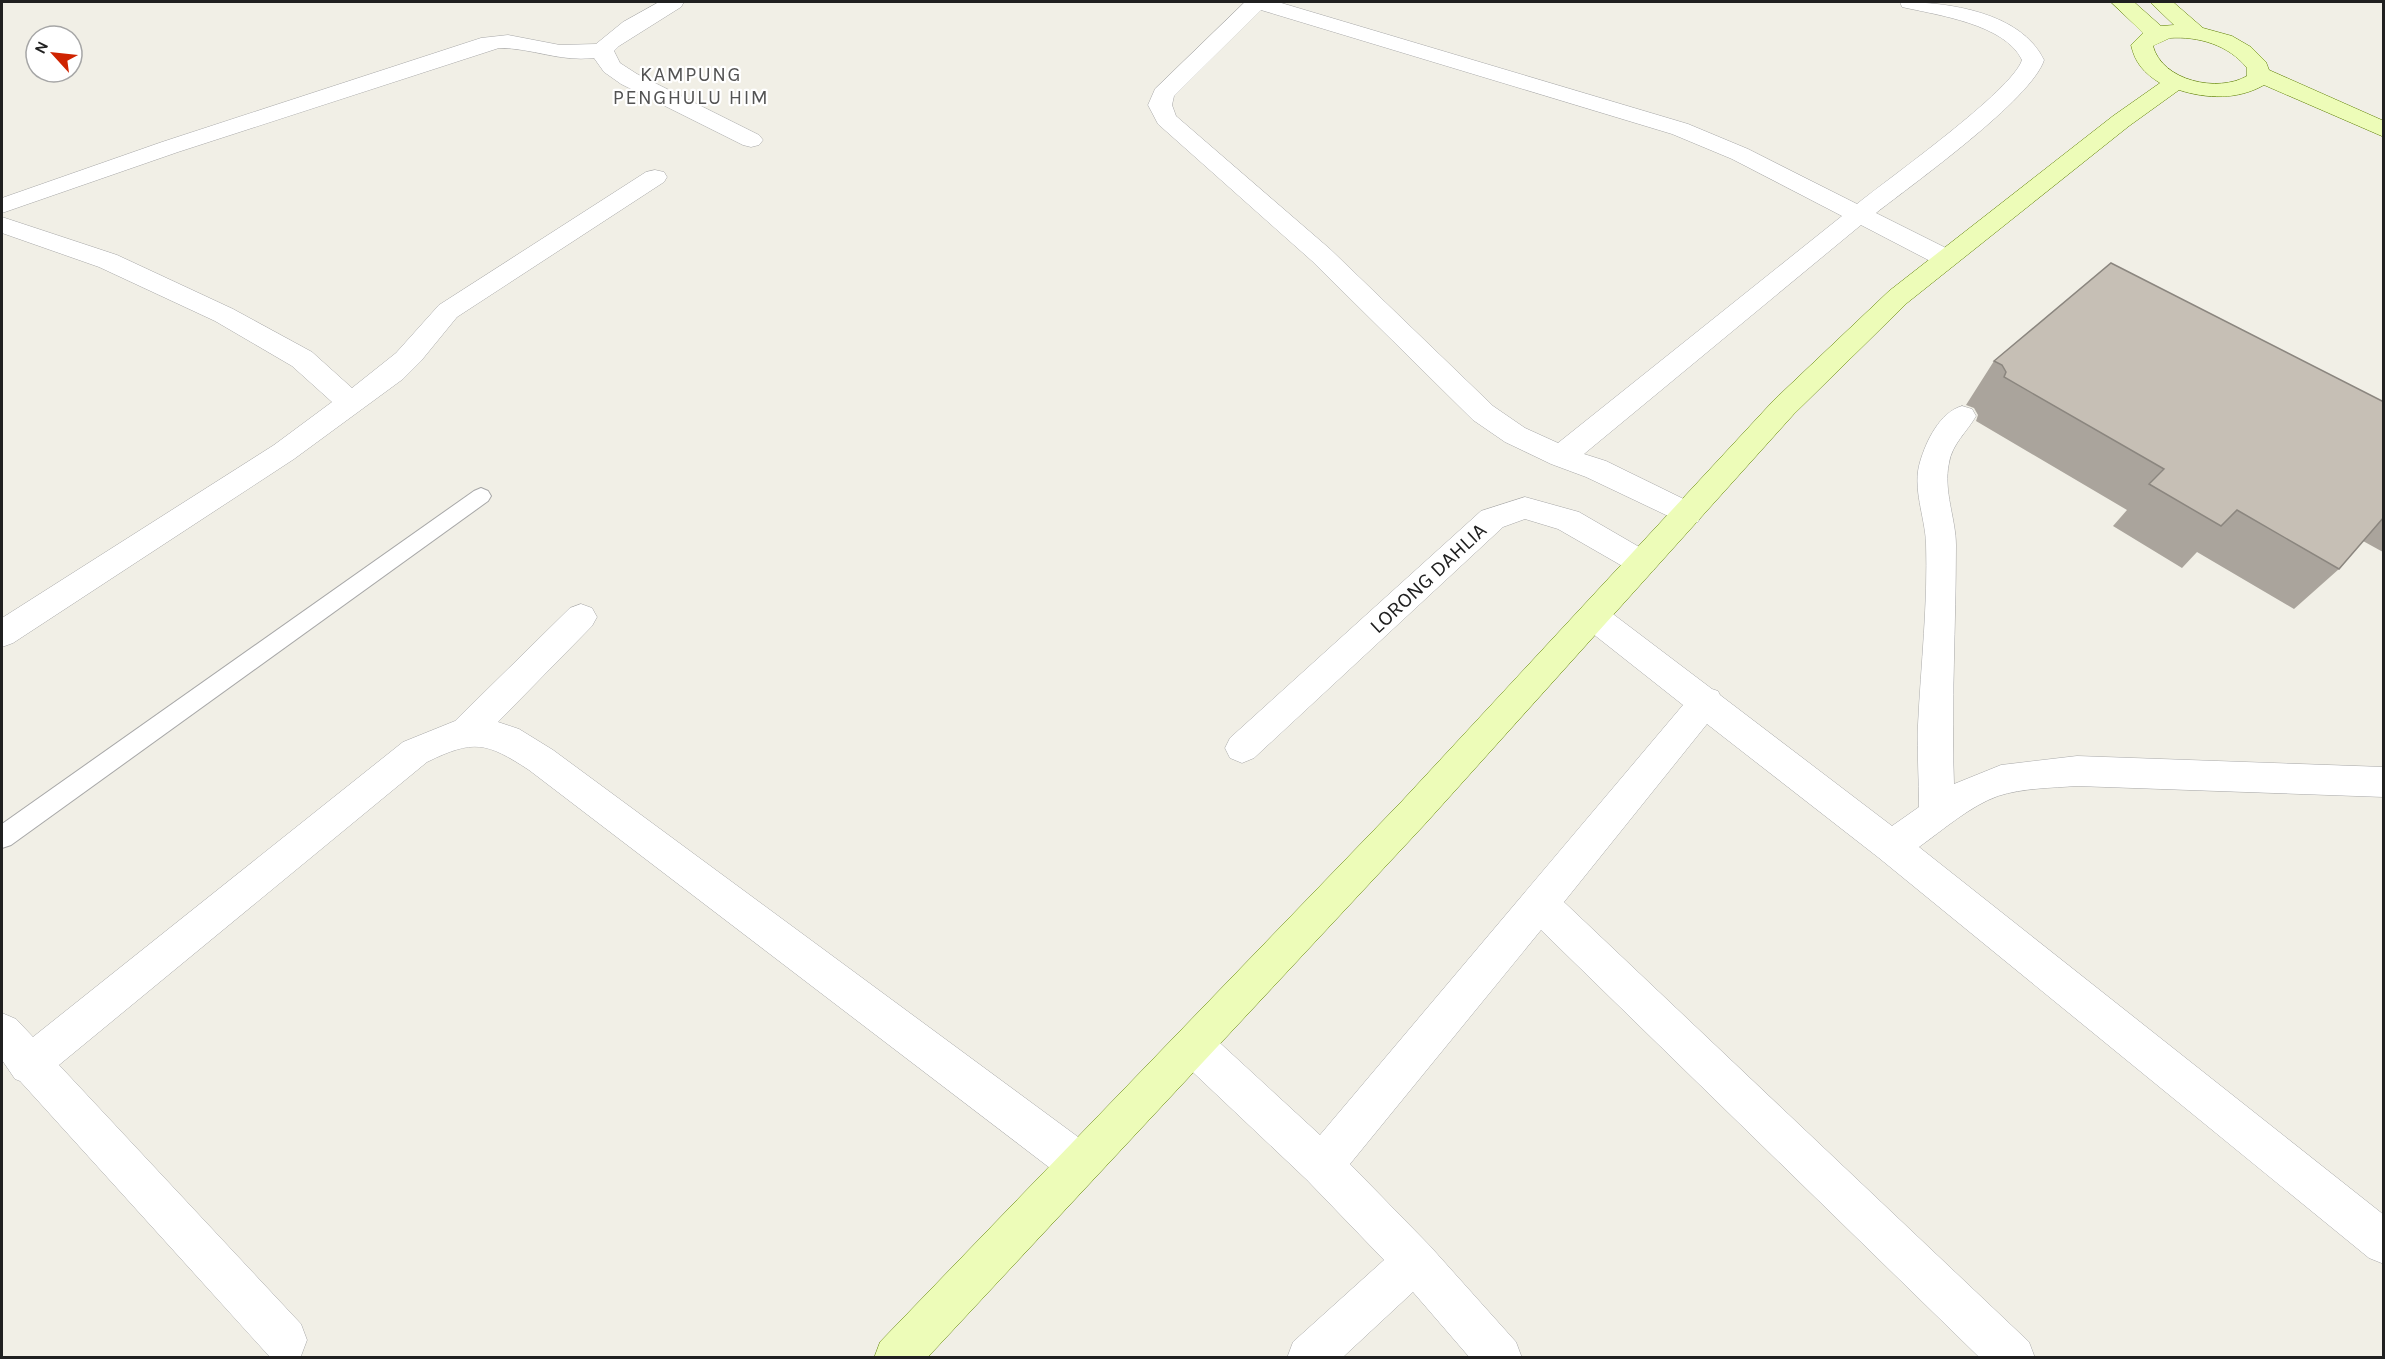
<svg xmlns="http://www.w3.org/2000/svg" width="2385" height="1359" viewBox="0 0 2385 1359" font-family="Karla,sans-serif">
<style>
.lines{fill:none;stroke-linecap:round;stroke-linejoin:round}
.lane-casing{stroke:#a7a7a7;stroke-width:2}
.street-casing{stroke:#a7a7a7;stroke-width:1}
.secondary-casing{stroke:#5b7d00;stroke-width:1}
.lane{fill:#fff;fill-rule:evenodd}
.street{fill:#fff;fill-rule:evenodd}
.secondary{fill:#edfcb8;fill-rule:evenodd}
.wall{fill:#aaa49c}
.building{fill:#c6bfb5;stroke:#8b867f;stroke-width:1.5}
.labels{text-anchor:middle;stroke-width:4.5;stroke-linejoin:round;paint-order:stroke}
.far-quarter-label{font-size:20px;letter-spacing:1.5px;fill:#535353;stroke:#fff}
.street-label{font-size:21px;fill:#202020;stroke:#fff}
</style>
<rect width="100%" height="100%" fill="#f1efe6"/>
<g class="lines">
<g class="lane-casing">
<path id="lane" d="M481 488 488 491 491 496 488 501 11 845 2 848V824L474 491Z"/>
</g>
<g class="street-casing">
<g id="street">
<path d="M659 2H684L681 7 619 46 614 51 620 63 637 74 759 135 763 140 759 145 751 147 743 145 621 84 604 72 594 58C558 62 533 48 499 48L178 152 2 213V198L162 142 481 38 508 35 560 45 596 44 623 22Z"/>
<path d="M1245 2H1278L1688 124 1748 149 1857 204C1889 178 2012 91 2022 60 2005 24 1937 15 1902 7L1900 2C1948 2 2021 12 2044 60 2032 99 1913 184 1876 213L1954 252 1958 258 1954 264 1945 266 1936 264 1861 225 1584 454 1606 461 1698 506 1702 514 1698 522 1687 525 1586 477 1551 464 1505 442 1473 420 1312 261 1158 124 1148 105 1155 89ZM1261 10 1672 134 1732 159 1842 216 1558 443 1525 428 1493 406 1330 249 1176 116 1172 105 1174 96Z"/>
<path d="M655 170 664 172 667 177 664 182 457 317 421 361 403 379 294 459 13 643 2 647V618L274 445 332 402 292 366 215 321 99 267 2 233V217L117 255 233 309 312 352 352 388 396 353 439 305 646 172Z"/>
<path d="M1962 406 1972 409 1976 416C1967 432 1952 444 1949 463 1943 491 1956 519 1956 545 1956 625 1951 704 1954 784L2001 765 2077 756 2384 767V797L2077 786C2051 788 2023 788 1998 796 1970 806 1943 830 1919 847L2384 1215V1264L2369 1258 1879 858 1707 724 1564 902 2029 1342 2035 1358H1980L1541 930 1350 1164 1430 1246 1516 1342 1522 1358H1470L1413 1292 1342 1358H1287L1293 1342 1384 1260 1307 1180 1180 1060 1174 1046 1180 1032 1194 1027 1208 1032 1320 1135 1683 705 1583 626 1578 617 1583 608 1594 604 1605 608 1712 689 1718 691 1720 695 1892 826 1919 807C1919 780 1917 752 1918 725 1921 664 1928 603 1926 543 1925 517 1912 488 1920 462 1926 441 1940 412 1962 406Z"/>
<path d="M1525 497 1579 512 1653 555 1657 563 1653 571 1642 575 1631 571 1558 529 1525 519 1503 527 1254 758 1242 763 1230 758 1225 748 1230 738 1481 511Z"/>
<path d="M581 604 592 608 597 617 592 626 498 722 519 729 553 750 1093 1148 1099 1163 1093 1178 1078 1184 1063 1178 529 770C486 742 474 739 427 762L59 1065 301 1324 307 1340 301 1356H269L20 1081 15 1079 2 1060V1013L16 1019 33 1037 403 742 455 721 570 608Z"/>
</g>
</g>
<g class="secondary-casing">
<path id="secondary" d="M2111 2H2134L2161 26 2174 25 2150 2H2173L2203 28 2232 36 2251 47 2266 62 2269 70 2384 121V137L2264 85C2238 100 2207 99 2179 90L2129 126 1907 303 1794 414 1426 823 927 1358H874L880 1342 1402 801 1774 400 1889 291 2113 116 2160 83C2144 73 2135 63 2131 45L2143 33ZM2170 38C2198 36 2229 45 2247 68V76C2218 93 2162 81 2153 46Z"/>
</g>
<use href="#lane" class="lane"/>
<use href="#street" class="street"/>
<use href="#secondary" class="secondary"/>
</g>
<path class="wall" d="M1994 361 2384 402V552H2383L2363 541 2339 569 2294 609 2197 552 2182 568 2113 526 2127 510 1976 421 1978 415 1974 408 1966 405Z"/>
<path class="building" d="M2111 263 2384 402V517L2339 569 2237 510 2221 526 2149 484 2164 469 2004 377 2006 372 2002 365 1994 361Z"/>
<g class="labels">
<g class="far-quarter-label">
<text x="691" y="81">KAMPUNG<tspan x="691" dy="23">PENGHULU HIM</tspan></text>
</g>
<g class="street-label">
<text transform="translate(1428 578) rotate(-43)" y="7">LORONG DAHLIA</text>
</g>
</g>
<rect width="2385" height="1359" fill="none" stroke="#202020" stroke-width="6"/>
<g transform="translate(54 54) rotate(297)"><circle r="28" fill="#ffffff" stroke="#a6a6a6" stroke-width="1.5"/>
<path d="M0-4.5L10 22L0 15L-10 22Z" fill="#cf2300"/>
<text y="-9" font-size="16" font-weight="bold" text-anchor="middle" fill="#202020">N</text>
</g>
</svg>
